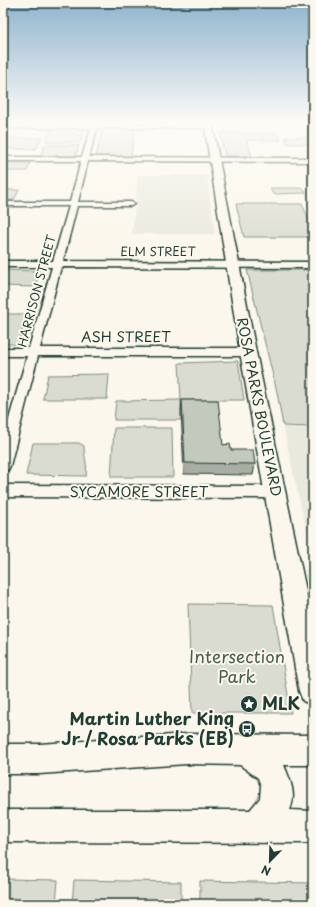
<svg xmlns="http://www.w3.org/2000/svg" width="316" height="907" viewBox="0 0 316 907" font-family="'Playpen Sans',sans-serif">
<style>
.built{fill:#eae9de}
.green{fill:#dbdcd1;stroke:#7d8c82}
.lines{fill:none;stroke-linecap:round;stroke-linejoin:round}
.street-casing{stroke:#1f3d34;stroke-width:3}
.secondary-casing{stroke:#1f3d34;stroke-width:3}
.street{fill:#fbf7ec;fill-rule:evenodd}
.secondary{fill:#fbf7ec;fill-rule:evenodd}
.wall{fill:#a9ada3;stroke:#1f3d34}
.building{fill:#c4c9be;stroke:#1f3d34}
.labels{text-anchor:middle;stroke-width:4;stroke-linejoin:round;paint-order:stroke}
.far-street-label{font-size:12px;fill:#1f3d34;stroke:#fbf7ec}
.street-label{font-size:14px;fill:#1f3d34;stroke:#fbf7ec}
.near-park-label{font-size:17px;fill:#455d53;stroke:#fbf7ec}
.near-poi-label{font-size:17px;font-weight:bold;fill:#1f3d34;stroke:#fbf7ec;text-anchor:start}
</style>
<rect width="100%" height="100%" fill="#fbf7ec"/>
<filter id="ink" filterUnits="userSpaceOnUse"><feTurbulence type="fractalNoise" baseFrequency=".025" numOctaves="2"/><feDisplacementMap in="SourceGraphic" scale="8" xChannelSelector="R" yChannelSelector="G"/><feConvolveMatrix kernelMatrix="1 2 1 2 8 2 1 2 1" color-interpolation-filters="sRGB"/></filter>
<g filter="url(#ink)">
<g class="built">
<path d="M138 175H207L215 234H132Z"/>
<path d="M283 427H313V560Z"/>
</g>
<g class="green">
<path d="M52 128H84L80 142H46Z"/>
<path d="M103 128H135L131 156H96Z"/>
<path d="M220 133H278L281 140H247L252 156H225Z"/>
<path d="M285 137H313V144H288Z"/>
<path d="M9 138H41L36 149H3Z"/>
<path d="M45 145H79L75 157H40Z"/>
<path d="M3 163H30L27 171H3Z"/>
<path d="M270 188H303L306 193 273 194Z"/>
<path d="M3 190H19L14 200H3Z"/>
<path d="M236 204H302L313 228V237H244Z"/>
<path d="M3 270 40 271 35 287 3 286Z"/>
<path d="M247 270H313V427L283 426 277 392Z"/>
<path d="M3 314H27L18 344H3Z"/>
<path d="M238 361 244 400H181V420H114L116 401 181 400 179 363Z"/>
<path d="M109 374 107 399H43L48 375Z"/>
<path d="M114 428H172L173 477H111Z"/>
<path d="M33 443H79L84 446C84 457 88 465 86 476L26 475Z"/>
<path d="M188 604 273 605 291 713H192Z"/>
<path d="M3 879 58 880 56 904H3Z"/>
<path d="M74 880 181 882V904H72Z"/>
<path d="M200 881 313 883V904H200Z"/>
</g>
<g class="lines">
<g class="street-casing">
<g id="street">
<path d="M92 123 208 124 211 126 208 128H97L89 157 313 158V162L88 161 78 202H131L135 204 131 206H77L63 261 313 262V268L61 267 40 348H248L254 352 248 356H38L10 466 8 470 3 471V440L27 356H3V348H29L52 267H3V261H53L69 206H3V202H70L81 161H3V157H82L91 128H3V124Z"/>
<path d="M3 485 275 486 280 488 282 492 280 496 275 498 3 497Z"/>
</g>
</g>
<g class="secondary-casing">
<g id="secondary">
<path d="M204 123H212L256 352 313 624V705L303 701 299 691 240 352Z"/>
<path d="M187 734 313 735V765H284C290 780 297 794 290 810L313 811V843L3 842V810H250L260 798 261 786 258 778 240 765 187 764 39 774H3V744H39Z"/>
</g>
</g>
<use href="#street" class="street"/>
<use href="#secondary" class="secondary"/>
</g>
<path class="wall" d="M182 400 223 445 231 450 255 464 253 475 184 474 181 411Z"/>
<path class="building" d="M182 400H218L223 445 230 444 231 450H253L255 464 185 463Z"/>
</g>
<linearGradient id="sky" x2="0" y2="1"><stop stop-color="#90b4cf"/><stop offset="0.49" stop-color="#fdfbf6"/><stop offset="1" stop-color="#fdfbf6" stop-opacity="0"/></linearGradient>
<rect width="316" height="250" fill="url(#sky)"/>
<defs>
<g id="sight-disc" transform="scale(0.9)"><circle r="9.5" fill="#1f3d34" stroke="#fbf7ec"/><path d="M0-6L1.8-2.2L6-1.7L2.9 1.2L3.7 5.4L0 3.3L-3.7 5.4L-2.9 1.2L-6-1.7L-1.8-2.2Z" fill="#fff"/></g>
<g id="bus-disc" transform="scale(0.9)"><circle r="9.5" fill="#1f3d34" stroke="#fbf7ec"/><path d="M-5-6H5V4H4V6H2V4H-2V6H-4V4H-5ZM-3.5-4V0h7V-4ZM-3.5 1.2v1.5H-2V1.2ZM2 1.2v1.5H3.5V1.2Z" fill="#fff"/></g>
</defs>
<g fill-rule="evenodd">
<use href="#sight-disc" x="249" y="704"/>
<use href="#bus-disc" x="247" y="729"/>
</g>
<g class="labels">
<g class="far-street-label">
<text x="158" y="256">ELM STREET</text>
<text transform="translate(37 291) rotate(-75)" y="4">HARRISON STREET</text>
</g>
<g class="street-label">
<text x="126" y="342">ASH STREET</text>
<text transform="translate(259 407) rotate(79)" y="5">ROSA PARKS BOULEVARD</text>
<text x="139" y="497">SYCAMORE STREET</text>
</g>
<g class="near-park-label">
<text x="237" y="663">Intersection<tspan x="237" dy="20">Park</tspan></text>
</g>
<g class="near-poi-label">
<text x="262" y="710">MLK</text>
<text x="234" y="725" text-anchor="end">Martin Luther King<tspan x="234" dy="20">Jr / Rosa Parks (EB)</tspan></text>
</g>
</g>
<rect width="316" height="907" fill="none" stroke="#fbf7ec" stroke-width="16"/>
<rect x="8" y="8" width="300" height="891" fill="none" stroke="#1f3d34" stroke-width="1.5" filter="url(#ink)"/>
<g transform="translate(270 861) rotate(203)" stroke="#fbf7ec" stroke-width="3" paint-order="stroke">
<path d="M0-3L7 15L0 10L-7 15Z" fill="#1f3d34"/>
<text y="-6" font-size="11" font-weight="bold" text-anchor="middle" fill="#1f3d34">N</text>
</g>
</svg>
